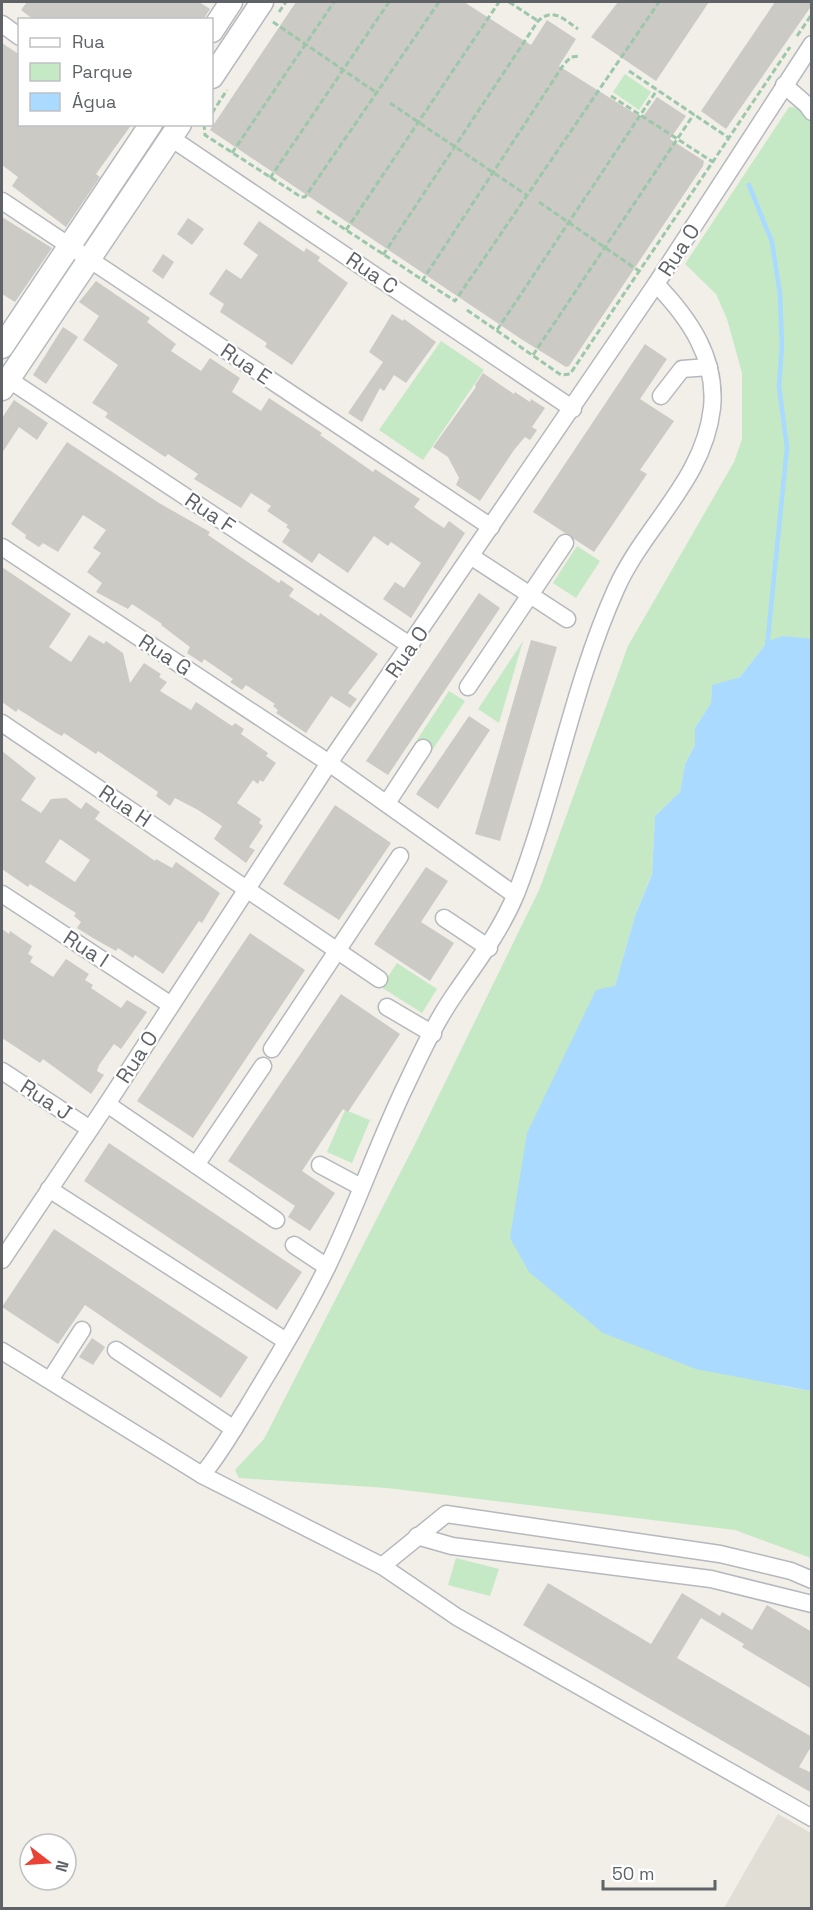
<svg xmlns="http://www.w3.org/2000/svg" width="813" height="1910" viewBox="0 0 813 1910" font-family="'Space Grotesk',sans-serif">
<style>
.education{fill:#e1ded6}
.green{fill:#c5e8c5}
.water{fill:#aadaff}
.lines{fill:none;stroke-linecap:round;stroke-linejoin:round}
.stream{stroke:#aadaff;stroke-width:4.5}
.building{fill:#cccac5;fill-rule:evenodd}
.minor-casing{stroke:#b5b8bc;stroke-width:19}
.secondary-casing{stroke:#b6babf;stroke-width:25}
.path{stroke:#9cc7a9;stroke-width:3;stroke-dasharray:6 3;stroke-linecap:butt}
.minor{stroke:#fff;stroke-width:16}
.secondary{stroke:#fff;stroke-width:22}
.labels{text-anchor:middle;stroke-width:4.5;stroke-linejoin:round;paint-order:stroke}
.street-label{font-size:21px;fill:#5f6368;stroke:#fff}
</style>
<rect width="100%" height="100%" fill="#f1efe8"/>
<path class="education" d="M778 1814 811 1833V1908H724Z"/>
<g class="green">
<path d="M625 74 651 92 639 110 613 92Z"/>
<path d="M789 107C802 107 807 114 812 125L811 639 768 641 740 677 712 686 711 703 695 728V745L685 764 680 792 655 816 652 873 635 916 615 986 781 1386 811 1391V1558L735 1530 387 1488 239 1478 235 1470 264 1439 416 1142 540 888 628 646 734 462 742 439V373L727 319 716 294 685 264Z"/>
<path d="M441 341 484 370 423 460 379 430Z"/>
<path d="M577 546 600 561 576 598 553 583Z"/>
<path d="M523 641 499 723 478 709Z"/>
<path d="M449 691 465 701 431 752 415 743Z"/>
<path d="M397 963 437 989 422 1013 381 987Z"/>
<path d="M345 1110 370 1120 352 1163 327 1152Z"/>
<path d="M456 1558 499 1569 490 1596 448 1585Z"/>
</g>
<path class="water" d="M783 636 812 639 811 1391 696 1369 603 1333 529 1272 510 1238 527 1133 596 990 615 986 635 916 652 874 655 816 680 792 685 764 695 745V728L711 703 712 685 740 677 768 641Z"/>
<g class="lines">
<path class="stream" d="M749 185 772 242 780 294 782 345 779 386 787 448 767 647"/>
</g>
<g class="building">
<path d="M27 2H199L210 9 203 20H34L21 10Z"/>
<path d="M296 2H464L531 45 547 20 576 39 559 66 642 118 657 97 686 116 670 139 704 161 703 166 569 366 566 367 521 339 210 130Z"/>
<path d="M618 2H709L656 81 591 37Z"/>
<path d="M775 2H812V5L726 129 701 111Z"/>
<path d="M2 43 20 55V124H132L96 174 100 177 66 227 12 186 18 177 2 165Z"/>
<path d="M2 217 52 248 15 302 2 294Z"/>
<path d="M188 218 204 229 192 245 177 234Z"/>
<path d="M259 221 304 252 306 248 320 257 318 261 348 283 292 365 265 347 267 343 220 312 224 304 209 294 226 269 241 279 258 255 243 244Z"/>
<path d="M163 254 174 262 163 279 152 271Z"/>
<path d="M96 281 150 318 147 322 176 344 171 351 201 371 210 358 240 378 232 392 261 411 269 398 322 433 320 435 373 472 375 469 420 499 414 507 429 518 444 528 449 521 465 533 411 618 383 599 395 582 404 588 421 563 391 542 388 546 374 536 348 573 319 553 312 563 282 542 290 530 286 527 288 525 267 511 271 506 251 493 241 508 194 479 198 474 168 454 165 457 105 417 108 413 92 403 118 365 83 340 99 316 79 302Z"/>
<path d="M392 314 403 321 404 319 436 342 406 383 394 375 384 391 380 388 362 422 348 413 383 362 369 352Z"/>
<path d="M63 327 78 337 46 384 33 375Z"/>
<path d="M645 344 667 359 640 399 674 421 640 470 647 474 594 552 533 512Z"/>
<path d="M483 373 514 394 515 392 530 402 531 399 545 408 532 427 537 430 530 440 525 437 514 450 480 501 456 485 459 478 448 457 433 447 476 387 475 385Z"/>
<path d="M14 400 48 423 37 440 19 427 2 453V418Z"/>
<path d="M67 442 159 503 210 532 208 535 279 583 281 580 294 589 289 596 319 616 320 613 378 654 348 693 357 699 350 708 331 696 306 733 276 713 278 710 273 706 275 704 246 685 242 690 230 682 233 679 204 659 202 663 187 653 190 647 161 625 162 624 132 604 128 609 96 592 102 583 87 572 101 553 93 548 106 530 83 515 58 552 43 543 39 547 25 538 26 535 11 524Z"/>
<path d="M2 567 71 614 49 647 71 662 89 635 104 644 106 641 123 653 130 683 144 663 161 674 159 677 167 682 160 691 191 710 196 702 232 726 235 723 244 729 241 734 268 753 266 756 276 763 263 782 260 780 258 784 253 780 237 803 261 819 259 823 263 826 249 847 255 850 246 863 214 839 222 826 198 810 175 798 170 806 156 796 158 792 98 751 96 754 64 733 62 736 56 733 18 709 16 712 2 702Z"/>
<path d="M479 593 500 608 388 775 366 761Z"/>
<path d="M531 640 557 647 500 841 475 834Z"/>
<path d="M469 716 490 730 438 809 416 794Z"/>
<path d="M2 751 36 778 21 800 41 813 51 799 66 798 81 809 86 802 100 812 95 819 155 861 156 859 172 868 176 862 220 893 202 923 199 921 163 974 135 955 133 958 118 948 116 951 93 938 77 928 81 922 74 916 76 913 30 884 28 887 2 869ZM60 839 90 860 75 882 45 862Z"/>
<path d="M335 805 391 843 339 920 283 884Z"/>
<path d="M426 867 448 881 421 922 454 943 430 981 374 944Z"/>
<path d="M2 929 9 934 10 931 32 946 28 954 33 957 30 962 53 977 66 959 89 974 85 980 93 985 91 988 121 1008 127 1000 147 1012 121 1049 114 1044 99 1065 97 1071 104 1075 91 1094 43 1059 40 1063 2 1038Z"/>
<path d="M250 933 305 970 193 1138 137 1101Z"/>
<path d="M341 994 400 1034 348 1112 343 1109 302 1171 335 1193 310 1231 288 1217 295 1206 228 1161Z"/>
<path d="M109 1143 302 1272 277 1310 84 1181Z"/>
<path d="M54 1229 248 1357 221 1398 85 1305 58 1344 2 1307Z"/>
<path d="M92 1338 105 1347 93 1365 79 1357Z"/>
<path d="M548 1583 651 1644 682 1593 720 1616 722 1612 752 1630 767 1605 812 1632V1689L742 1647 744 1644 701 1618 677 1658 812 1737V1745L799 1767 812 1773V1793L523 1625Z"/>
</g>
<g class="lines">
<g class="minor-casing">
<g id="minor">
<path d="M2 24 20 37"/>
<path d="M784 85 807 105 812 112"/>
<path d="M171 138 573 409"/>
<path d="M2 201 491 527"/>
<path d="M8 379 411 646"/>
<path d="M661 396 682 369 709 367"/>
<path d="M2 547 329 763 515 895"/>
<path d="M472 557 567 619"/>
<path d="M468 687 565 543"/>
<path d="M2 723 379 979"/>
<path d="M387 803 423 748"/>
<path d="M2 894 171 1005"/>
<path d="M444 918 489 948"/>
<path d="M387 1007 433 1034"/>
<path d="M272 1049 400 856"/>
<path d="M2 1071 90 1129"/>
<path d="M107 1104 276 1220"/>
<path d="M196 1165 263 1066"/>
<path d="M320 1165 361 1187"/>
<path d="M49 1189 286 1341"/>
<path d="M294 1245 327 1267"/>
<path d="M2 1260 107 1104 329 763 656 284 812 44"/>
<path d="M116 1350 234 1429"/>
<path d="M2 1351 202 1475C220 1454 232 1431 247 1408 275 1361 305 1313 329 1263 357 1205 378 1143 406 1085 421 1053 437 1019 457 991 479 959 501 930 516 894 555 794 572 687 616 589 644 526 704 480 712 408 717 358 689 318 656 284"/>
<path d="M50 1380 82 1330"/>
<path d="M202 1475 382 1566 457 1617 812 1818"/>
<path d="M417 1536 452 1546 711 1579 812 1604"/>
<path d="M382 1566 446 1514 720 1554 791 1571 812 1580"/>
</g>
</g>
<g class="secondary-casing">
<g id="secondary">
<path d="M212 31 231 2"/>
<path d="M212 77 262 2"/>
<path d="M2 347 151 124"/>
<path d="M2 389 180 124"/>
</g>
</g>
<g class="path">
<path d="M509 2 538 21"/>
<path d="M279 12 286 2"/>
<path d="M273 22 377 93"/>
<path d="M797 36 812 14"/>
<path d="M629 71 729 138"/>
<path d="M611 96 713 162"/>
<path d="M390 103 528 196"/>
<path d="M212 113 227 90"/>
<path d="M204 124 205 135 301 197H305L439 2"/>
<path d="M232 153 334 2"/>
<path d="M270 178 389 2"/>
<path d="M539 202 639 271"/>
<path d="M317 211 455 301 659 2"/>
<path d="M346 230 499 2"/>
<path d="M383 255 538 21C554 7 563 19 578 29"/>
<path d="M422 281 564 64 571 57 579 56"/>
<path d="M467 310 561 375 570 374 790 47"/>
<path d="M497 330 657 90"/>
<path d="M533 355 694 114"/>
</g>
<use href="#minor" class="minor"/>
<use href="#secondary" class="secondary"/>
</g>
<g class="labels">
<g class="street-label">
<text transform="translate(679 250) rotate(-57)" y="7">Rua O</text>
<text transform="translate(372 273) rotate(34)" y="7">Rua C</text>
<text transform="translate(246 364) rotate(34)" y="7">Rua E</text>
<text transform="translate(210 513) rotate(34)" y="7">Rua F</text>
<text transform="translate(407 652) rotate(-55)" y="7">Rua O</text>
<text transform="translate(165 655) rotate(33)" y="7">Rua G</text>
<text transform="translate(125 806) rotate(34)" y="7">Rua H</text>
<text transform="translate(86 949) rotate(33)" y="7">Rua I</text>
<text transform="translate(137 1057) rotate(-57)" y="7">Rua O</text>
<text transform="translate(46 1100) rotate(33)" y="7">Rua J</text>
</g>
</g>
<rect width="813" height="1910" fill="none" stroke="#5f6368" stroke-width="6"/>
<rect x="18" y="18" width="195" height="108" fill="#ffffff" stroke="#bfc1c3" stroke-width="1.5"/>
<rect x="30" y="38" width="30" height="9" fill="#ffffff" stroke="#bfc1c3" stroke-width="1.5"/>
<text x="72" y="48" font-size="18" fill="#5f6368">Rua</text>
<rect x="30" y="63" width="30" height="18" fill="#c5e8c5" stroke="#bfc1c3" stroke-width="1.5"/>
<text x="72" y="78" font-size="18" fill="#5f6368">Parque</text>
<rect x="30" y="93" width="30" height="18" fill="#aadaff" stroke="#bfc1c3" stroke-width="1.5"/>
<text x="72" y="108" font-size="18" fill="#5f6368">Água</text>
<g transform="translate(48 1862) rotate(107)"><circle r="28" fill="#ffffff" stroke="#bfc1c3" stroke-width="1.5"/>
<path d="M0-4.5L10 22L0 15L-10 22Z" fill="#ea4335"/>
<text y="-9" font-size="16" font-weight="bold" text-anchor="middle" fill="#5f6368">N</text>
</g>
<path d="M603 1880v9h112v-9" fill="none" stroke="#5f6368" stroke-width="3"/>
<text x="612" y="1880" font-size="18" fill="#5f6368" stroke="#ffffff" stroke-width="4.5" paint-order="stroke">50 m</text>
</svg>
